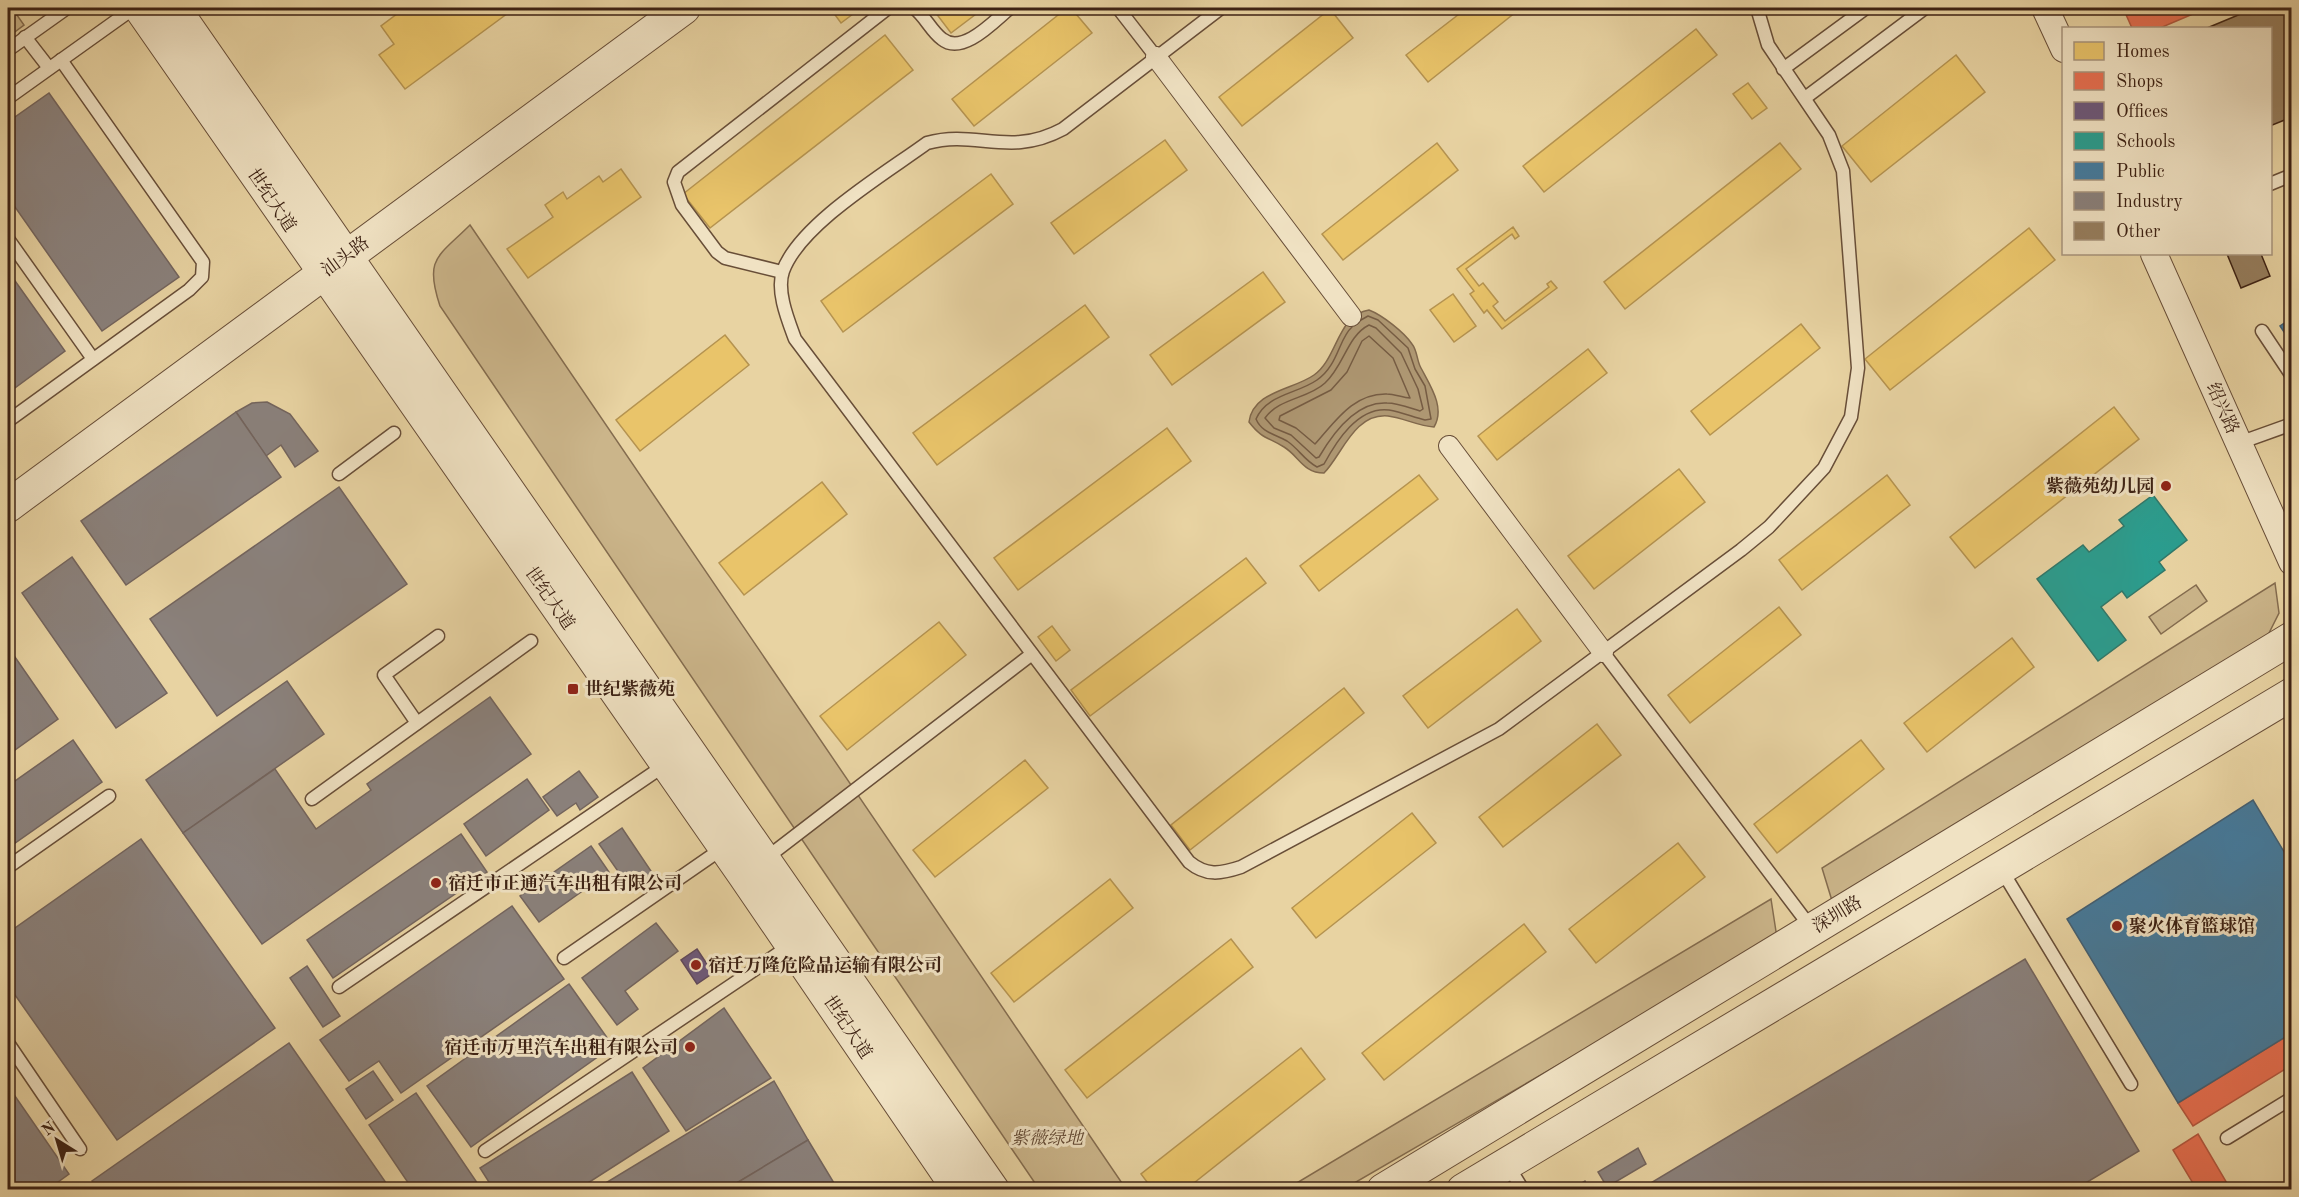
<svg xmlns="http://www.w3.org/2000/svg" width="2299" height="1197" viewBox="0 0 2299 1197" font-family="'Old Standard TT','Noto Serif SC',serif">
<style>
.green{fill:#cbb58a;stroke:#846c4f;stroke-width:1.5}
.water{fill:#ae9772;stroke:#81684c;stroke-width:1.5}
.homes{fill:#e9c46a;stroke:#b59350;stroke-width:1.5}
.shops{fill:#e76f51;stroke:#b4583f;stroke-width:1.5}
.offices{fill:#6d597a;stroke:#5f485b;stroke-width:1.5}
.schools{fill:#2a9d8f;stroke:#30786a;stroke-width:1.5}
.public{fill:#457b9d;stroke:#436074;stroke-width:1.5}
.industry{fill:#8a817c;stroke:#73645d;stroke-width:1.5}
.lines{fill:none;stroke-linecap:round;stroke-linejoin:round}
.shore{stroke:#765c43;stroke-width:1.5}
.building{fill:#967e5e;stroke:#3d2214;stroke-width:1.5}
.service-casing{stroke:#684e38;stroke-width:15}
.pedestrian-casing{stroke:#684e38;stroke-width:22}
.minor-casing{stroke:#684e38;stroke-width:28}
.tertiary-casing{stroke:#684e38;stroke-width:34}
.service{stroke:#f0e2c3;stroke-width:12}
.pedestrian{stroke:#f0e2c3;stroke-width:20}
.minor{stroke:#f0e2c3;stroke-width:26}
.tertiary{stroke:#f0e2c3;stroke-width:32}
.poi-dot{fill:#8f2418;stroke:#f0e2c3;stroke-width:2}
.labels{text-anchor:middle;stroke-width:6;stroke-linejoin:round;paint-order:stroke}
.street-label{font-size:18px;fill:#3d2214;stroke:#f0e2c3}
.poi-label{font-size:18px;font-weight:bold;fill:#3d2214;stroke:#f0e2c3;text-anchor:start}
.park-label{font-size:18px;font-style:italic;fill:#604732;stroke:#f0e2c3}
</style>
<rect width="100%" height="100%" fill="#e8d3a2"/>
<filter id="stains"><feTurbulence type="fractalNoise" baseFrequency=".00333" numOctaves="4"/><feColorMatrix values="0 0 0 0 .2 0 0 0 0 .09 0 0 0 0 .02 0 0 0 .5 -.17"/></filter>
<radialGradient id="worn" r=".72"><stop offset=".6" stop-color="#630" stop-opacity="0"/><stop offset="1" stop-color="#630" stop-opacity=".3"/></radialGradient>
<g class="green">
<path d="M8 8H12L24 25 8 37Z"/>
<path d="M470 225 1126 1189H1039L440 306C424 258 438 257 470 225Z"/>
<path d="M2275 583 2279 613 2267 637 1833 904 1822 868Z"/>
<path d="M2196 585 2207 601 2161 634 2149 617Z"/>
<path d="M1771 899 1777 938 1344 1189 1285 1190Z"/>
</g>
<path class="water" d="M1369 310C1382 315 1404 332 1412 344 1417 350 1417 360 1420 366 1429 384 1446 407 1434 427 1418 426 1404 418 1388 416 1354 413 1342 455 1324 473 1303 473 1299 456 1284 447 1268 437 1262 439 1249 422 1253 391 1293 390 1314 375 1338 358 1337 315 1369 310Z"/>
<g class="homes">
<path d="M405 8H515L405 89 379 55 394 44 381 26Z"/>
<path d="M830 8H861L841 23Z"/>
<path d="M932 8H984L951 33Z"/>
<path d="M1067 8H1071L1092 33 974 126 952 99Z"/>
<path d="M1467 8H1521L1428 82 1406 55Z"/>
<path d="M1330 9 1353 38 1242 126 1219 97Z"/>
<path d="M1696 29 1717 55 1544 192 1523 166Z"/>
<path d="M885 35 913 70 710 228 683 194Z"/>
<path d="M1956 55 1985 92 1871 182 1842 146Z"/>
<path d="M1748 83 1767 108 1752 119 1733 94Z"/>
<path d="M1165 140 1187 170 1074 254 1051 223Z"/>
<path d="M1437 143 1458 170 1343 260 1322 234Z"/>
<path d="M1780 143 1801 169 1625 309 1604 282Z"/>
<path d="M621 169 641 197 528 278 507 249 553 217 545 205 563 192 567 199 599 176 603 182Z"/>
<path d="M991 174 1013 204 843 332 821 301Z"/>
<path d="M1513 227 1519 236 1515 239 1512 234 1466 269 1479 286 1483 283 1498 302 1493 306 1505 321 1549 287 1547 284 1551 281 1557 288 1502 329 1487 310 1484 313 1470 294 1474 291 1457 269Z"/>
<path d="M2029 228 2055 260 1890 390 1865 359Z"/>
<path d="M1263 272 1285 302 1172 385 1150 355Z"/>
<path d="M1453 294 1476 326 1454 342 1430 310Z"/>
<path d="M1085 305 1109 337 937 465 913 433Z"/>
<path d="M1801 324 1820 348 1710 435 1691 411Z"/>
<path d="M725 335 749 365 640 451 616 420Z"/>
<path d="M1588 349 1607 373 1497 460 1478 436Z"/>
<path d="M2114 407 2139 439 1975 568 1950 537Z"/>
<path d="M1167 428 1191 461 1018 590 994 558Z"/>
<path d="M1679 469 1705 502 1594 589 1568 556Z"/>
<path d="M1419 475 1438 499 1319 591 1300 566Z"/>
<path d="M1887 475 1910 505 1802 590 1779 560Z"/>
<path d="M822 482 847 514 744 595 719 563Z"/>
<path d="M1246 558 1266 583 1090 716 1071 690Z"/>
<path d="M1779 607 1801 635 1690 723 1668 695Z"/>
<path d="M1517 609 1541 641 1428 728 1403 696Z"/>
<path d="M939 622 966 655 847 750 820 716Z"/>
<path d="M1052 626 1070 650 1056 661 1038 637Z"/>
<path d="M2012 638 2034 667 1927 752 1904 723Z"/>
<path d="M1344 688 1364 713 1190 850 1171 825Z"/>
<path d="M1597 724 1621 755 1503 847 1479 817Z"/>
<path d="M1861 740 1884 769 1777 853 1754 824Z"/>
<path d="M1025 760 1048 788 935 877 913 850Z"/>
<path d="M1412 813 1436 843 1316 938 1292 908Z"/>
<path d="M1678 843 1705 877 1596 963 1569 929Z"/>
<path d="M1110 879 1133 908 1014 1002 991 973Z"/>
<path d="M1524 924 1546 952 1384 1080 1362 1053Z"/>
<path d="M1231 939 1253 967 1087 1098 1065 1070Z"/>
<path d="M1301 1048 1325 1079 1185 1190H1153L1141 1174Z"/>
</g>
<g class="shops">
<path d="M2123 8H2207L2160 28H2132Z"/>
<path d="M2292 1033V1065L2193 1126 2178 1103Z"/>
<path d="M2198 1134 2231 1190H2197L2173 1150Z"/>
</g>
<path class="offices" d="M697 949 713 973 697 984 681 960Z"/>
<path class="schools" d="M2153 495 2187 540 2159 562 2165 570 2127 598 2122 591 2101 607 2126 640 2098 661 2037 579 2083 545 2089 552 2124 526 2119 520Z"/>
<g class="public">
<path d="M2292 318V344L2280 326Z"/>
<path d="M2253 800 2292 865V1033L2178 1103 2067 919Z"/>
</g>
<g class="industry">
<path d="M49 93 179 277 102 331 8 197V122Z"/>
<path d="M8 271 65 351 8 393Z"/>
<path d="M267 402 290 414 318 451 295 467 281 445 266 456 236 412 252 403Z"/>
<path d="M236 412 281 477 126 585 81 521Z"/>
<path d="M339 487 407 584 217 716 150 619Z"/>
<path d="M72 557 167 693 116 728 22 593Z"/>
<path d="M8 647 58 719 8 755Z"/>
<path d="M287 681 324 734 183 833 146 780Z"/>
<path d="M490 697 531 754 262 944 183 833 275 769 316 829 371 790 367 784Z"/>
<path d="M73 740 102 782 8 848V786Z"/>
<path d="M579 771 598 797 580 810 576 803 557 816 543 797Z"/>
<path d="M527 779 549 810 486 856 464 824Z"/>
<path d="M622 828 653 874 631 890 599 844Z"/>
<path d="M461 834 487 872 333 978 307 940Z"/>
<path d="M141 839 275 1028 117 1140 8 985V933Z"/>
<path d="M591 846 609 872 539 922 520 896Z"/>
<path d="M512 906 564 979 401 1093 379 1061 349 1081 320 1040Z"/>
<path d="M656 923 678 951 625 991 638 1009 617 1025 582 978Z"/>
<path d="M2025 959 2139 1151 2074 1190H1639Z"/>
<path d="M307 966 340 1016 323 1027 290 978Z"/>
<path d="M569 984 613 1046 471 1147 427 1086Z"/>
<path d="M724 1008 771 1078 686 1131 643 1068Z"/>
<path d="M289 1043 391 1190H97L92 1181Z"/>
<path d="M373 1071 393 1100 366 1119 346 1089Z"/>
<path d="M632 1072 669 1131 577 1190H494L480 1168Z"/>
<path d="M774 1081 808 1140 725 1190H594Z"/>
<path d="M8 1086 69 1174 47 1190H8Z"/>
<path d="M416 1093 482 1190H413L369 1125Z"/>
<path d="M808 1140 834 1183 824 1190H725Z"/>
<path d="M1638 1148 1646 1164 1607 1187 1598 1172Z"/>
<path d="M1585 1181 1590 1190H1570Z"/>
</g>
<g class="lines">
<g class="shore">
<path d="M1369 325 1376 328 1401 353 1418 389 1423 409 1420 411C1410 408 1398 403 1387 403 1356 401 1333 433 1319 457L1316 458 1291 435 1274 428 1265 418C1279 398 1308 399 1325 383 1344 366 1347 336 1369 325Z"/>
<path d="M1352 327C1339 338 1338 366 1317 380 1297 394 1267 394 1256 419 1262 433 1275 434 1287 441 1299 449 1304 460 1317 467L1324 464C1336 442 1358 406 1389 410 1401 412 1413 417 1425 420L1431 419 1425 386 1415 369 1408 348 1378 320 1368 316 1361 320"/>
<path d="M1369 336 1393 358 1410 398C1403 398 1395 394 1387 394 1353 393 1335 422 1315 444L1296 428 1279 420 1280 416 1331 390 1347 372 1362 341Z"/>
</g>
</g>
<g class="building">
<path d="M2255 8H2292V117L2270 126V28H2207Z"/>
<path d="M2227 254H2261L2270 276 2241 288Z"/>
</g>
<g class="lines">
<g class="service-casing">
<g id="service">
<path d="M914 8C925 16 931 31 942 39 963 56 995 20 1010 8"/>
<path d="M1118 8 1156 57"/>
<path d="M1221 8 1063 129C1009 158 976 129 927 143 886 173 800 224 783 271 776 291 788 320 795 339L1189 862C1206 876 1220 874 1241 867L1499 729 1741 550 1769 527 1824 468 1851 417 1858 368 1843 171 1829 135 1768 45 1757 8"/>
<path d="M25 37 49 68"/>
<path d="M8 50 67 8"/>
<path d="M1783 69 1866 8"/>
<path d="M8 98 134 8"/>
<path d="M1805 98 1925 8"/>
<path d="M2270 184 2292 175"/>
<path d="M8 239 93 359"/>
<path d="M782 272 725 258 717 252 682 205 674 182 678 172 888 8"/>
<path d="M2262 331 2292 376"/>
<path d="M8 421 189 290 202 277 203 262 61 60"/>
<path d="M2239 443 2292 424"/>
<path d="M339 474 394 433"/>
<path d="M1603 652 1812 929"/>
<path d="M417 723 384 675 438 636"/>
<path d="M312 799 531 641"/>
<path d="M765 859 1032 654"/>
<path d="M8 867 109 796"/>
<path d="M2001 869 2131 1084"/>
<path d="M564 958 723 848"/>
<path d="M339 987 665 765"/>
<path d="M8 1043 80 1149"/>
<path d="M2227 1138 2292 1098"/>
<path d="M485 1151 791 945"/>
<path d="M1507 1164 1523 1190"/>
</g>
</g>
<g class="pedestrian-casing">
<g id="pedestrian">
<path d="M1156 57 1351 316"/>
<path d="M1449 446 1603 652"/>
</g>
</g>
<g class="minor-casing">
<g id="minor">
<path d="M2045 8 2064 49"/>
<path d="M2154 254 2292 562"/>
</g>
</g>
<g class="tertiary-casing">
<g id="tertiary">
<path d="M140 8 744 875 959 1190"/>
<path d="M174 8 993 1190"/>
<path d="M8 506 684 8"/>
<path d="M1383 1190 2292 638"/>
<path d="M1463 1190 2292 694"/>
</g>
</g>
<use href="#service" class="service"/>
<use href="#pedestrian" class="pedestrian"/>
<use href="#minor" class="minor"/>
<use href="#tertiary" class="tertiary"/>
</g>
<g class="poi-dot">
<circle cx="2166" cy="486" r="6"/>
<rect x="567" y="683" width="12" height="12" rx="3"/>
<circle cx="436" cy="883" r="6"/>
<circle cx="2117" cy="926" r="6"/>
<circle cx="696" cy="965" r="6"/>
<circle cx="690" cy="1047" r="6"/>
</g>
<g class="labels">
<g class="street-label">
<text transform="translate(272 200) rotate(56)" y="6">世纪大道</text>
<text transform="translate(345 256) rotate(-36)" y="6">汕头路</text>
<text transform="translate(2223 408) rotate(66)" y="6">绍兴路</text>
<text transform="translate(550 598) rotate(55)" y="6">世纪大道</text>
<text transform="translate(1837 914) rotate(-31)" y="6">深圳路</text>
<text transform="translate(848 1027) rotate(56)" y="6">世纪大道</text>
</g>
<g class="poi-label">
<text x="2154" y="492" text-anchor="end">紫薇苑幼儿园</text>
<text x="585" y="695">世纪紫薇苑</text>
<text x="448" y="889">宿迁市正通汽车出租有限公司</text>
<text x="2129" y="932">聚火体育篮球馆</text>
<text x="708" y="971">宿迁万隆危险品运输有限公司</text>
<text x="678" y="1053" text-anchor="end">宿迁市万里汽车出租有限公司</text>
</g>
<g class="park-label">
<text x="1047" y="1144">紫薇绿地</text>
</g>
</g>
<rect width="2299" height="1197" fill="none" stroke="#e8d3a2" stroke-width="30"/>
<rect x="9" y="9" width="2281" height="1179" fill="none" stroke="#3d2214" stroke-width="3"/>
<rect x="15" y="15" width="2269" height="1167" fill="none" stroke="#3d2214" stroke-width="1.5"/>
<rect x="2062" y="27" width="210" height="228" fill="#f0e2c3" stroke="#a8957d" stroke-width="1.5"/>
<rect x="2074" y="42" width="30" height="18" fill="#e9c46a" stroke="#a8957d" stroke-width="1.5"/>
<text x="2116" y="57" font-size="18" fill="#3d2214">Homes</text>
<rect x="2074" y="72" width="30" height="18" fill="#e76f51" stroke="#a8957d" stroke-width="1.5"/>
<text x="2116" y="87" font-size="18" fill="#3d2214">Shops</text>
<rect x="2074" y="102" width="30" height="18" fill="#6d597a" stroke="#a8957d" stroke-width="1.5"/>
<text x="2116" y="117" font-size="18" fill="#3d2214">Offices</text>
<rect x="2074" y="132" width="30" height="18" fill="#2a9d8f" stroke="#a8957d" stroke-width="1.5"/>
<text x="2116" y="147" font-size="18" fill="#3d2214">Schools</text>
<rect x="2074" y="162" width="30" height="18" fill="#457b9d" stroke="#a8957d" stroke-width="1.5"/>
<text x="2116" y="177" font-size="18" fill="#3d2214">Public</text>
<rect x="2074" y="192" width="30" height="18" fill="#8a817c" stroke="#a8957d" stroke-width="1.5"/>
<text x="2116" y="207" font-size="18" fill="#3d2214">Industry</text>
<rect x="2074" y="222" width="30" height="18" fill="#967e5e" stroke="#a8957d" stroke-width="1.5"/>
<text x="2116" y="237" font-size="18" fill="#3d2214">Other</text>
<g transform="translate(57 1140) rotate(323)" stroke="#f0e2c3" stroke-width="4.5" paint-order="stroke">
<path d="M0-4.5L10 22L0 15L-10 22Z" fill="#3d2214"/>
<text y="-9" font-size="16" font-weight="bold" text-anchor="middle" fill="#3d2214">N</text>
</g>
<rect width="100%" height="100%" filter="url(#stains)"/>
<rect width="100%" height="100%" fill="url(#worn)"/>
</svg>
